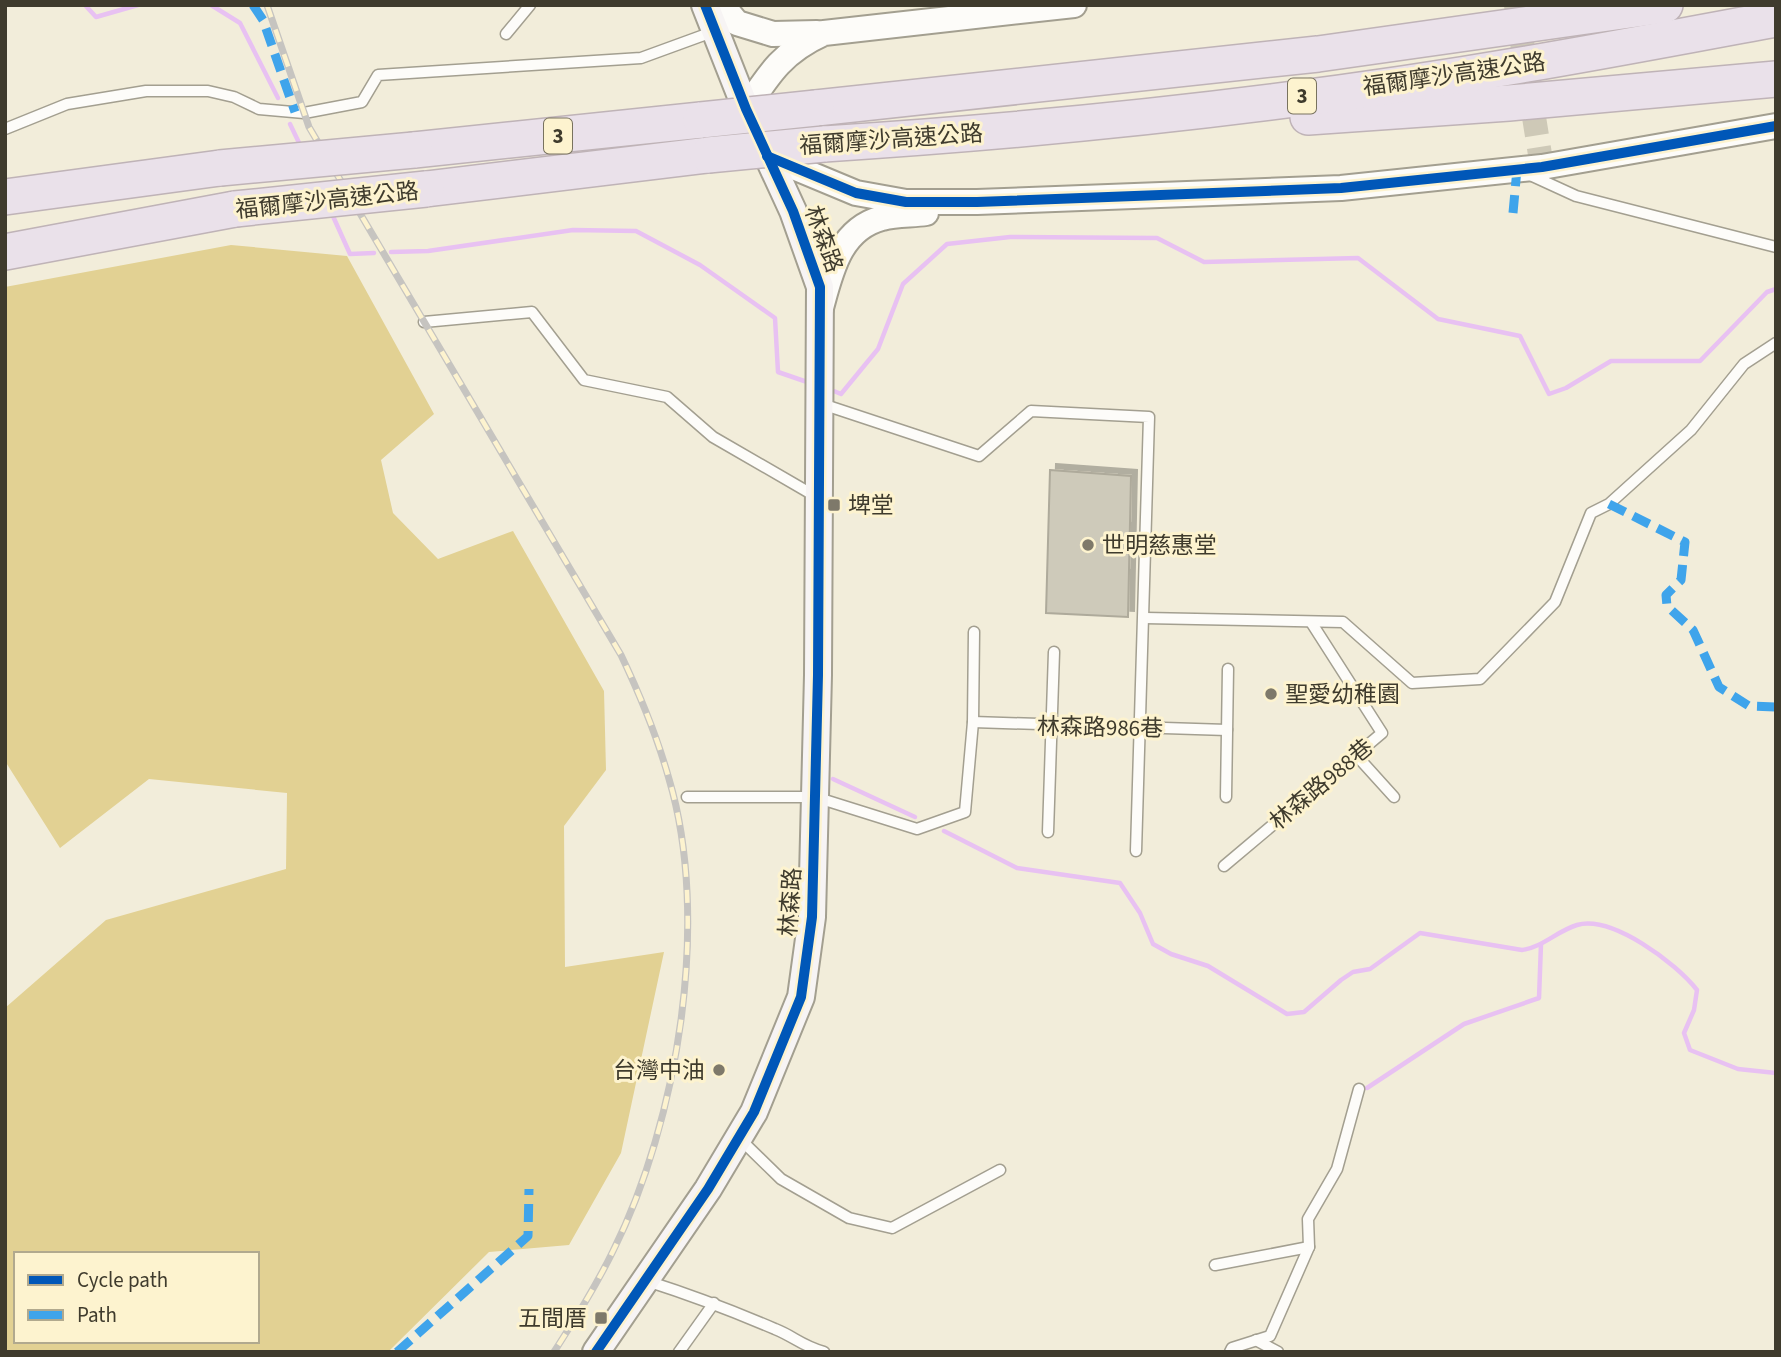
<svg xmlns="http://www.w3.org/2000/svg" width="1781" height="1357" viewBox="0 0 1781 1357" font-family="'Source Sans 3','Noto Sans TC',sans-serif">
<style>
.forest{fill:#e2d193;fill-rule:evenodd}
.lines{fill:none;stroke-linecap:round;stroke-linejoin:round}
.stream{stroke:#e8c1f2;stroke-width:4.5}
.building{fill:#cecaba;stroke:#aeaa9b;stroke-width:2;filter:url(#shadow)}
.tertiary-tunnel{stroke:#cec9b7;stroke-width:24;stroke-dasharray:24 12;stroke-linecap:butt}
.service-casing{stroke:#a39f90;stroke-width:13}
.tertiary-casing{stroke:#a39f90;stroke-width:28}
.secondary-casing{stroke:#a39f90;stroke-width:30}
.motorway-casing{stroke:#bfb3b7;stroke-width:38}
.service{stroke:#fdfcf9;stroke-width:10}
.tertiary{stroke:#fdfcf9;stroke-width:24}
.secondary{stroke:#f7f4f4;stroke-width:26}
.motorway{stroke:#eae1ea;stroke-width:35}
.rail-casing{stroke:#c6c4c0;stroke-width:7}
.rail{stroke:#fdf3cf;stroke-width:4.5;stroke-dasharray:13;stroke-linecap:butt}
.motorway-bridge-casing{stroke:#bfb3b7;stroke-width:38;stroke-linecap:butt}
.motorway-bridge{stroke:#eae1ea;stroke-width:35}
.quiet{stroke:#3fa4eb;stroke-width:9;stroke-dasharray:18 9;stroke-linecap:butt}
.cycleway-casing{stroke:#fdf3cf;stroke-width:15}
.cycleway{stroke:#0057b8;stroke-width:10}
.poi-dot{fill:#7e796a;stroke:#fdf3cf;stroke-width:2.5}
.labels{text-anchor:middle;stroke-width:6;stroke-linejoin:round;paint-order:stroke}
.shield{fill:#fdf3cf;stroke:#78725e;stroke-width:2}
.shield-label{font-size:21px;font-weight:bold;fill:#3f3b2d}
.street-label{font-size:23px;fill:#3f3b2d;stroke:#fdf3cf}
.poi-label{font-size:23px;fill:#3f3b2d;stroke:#fdf3cf;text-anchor:start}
</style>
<defs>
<filter id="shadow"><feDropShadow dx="6" dy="-6" stdDeviation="0" flood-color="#0004"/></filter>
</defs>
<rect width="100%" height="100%" fill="#f2edda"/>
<path class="forest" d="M231 245 347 256 434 414 381 460 393 513 438 559 513 531 604 691 606 770 564 826 565 967 664 952 621 1153 569 1245 489 1252 388 1352H5V1008L106 920 286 869 287 793 149 779 60 848 5 761V287ZM16 1254H257V1341H16Z"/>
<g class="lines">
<g class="stream">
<path d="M85 5 96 17 138 5"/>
<path d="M211 5 240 23 278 98"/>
<path d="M290 124 302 149"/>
<path d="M332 214 350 254 374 253"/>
<path d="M391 252 428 251 573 230 636 231 700 265 775 318 778 372 810 383"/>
<path d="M829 389 841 394 878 349 903 284 947 244 1010 237 1157 238 1204 262 1358 258 1438 319 1520 336 1549 394 1566 388 1611 361H1700L1767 292 1776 289"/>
<path d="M833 779 915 817"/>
<path d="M944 831 1017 868 1120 883 1140 913 1153 944 1171 954 1208 966 1287 1014 1304 1012 1341 980 1353 972 1370 969 1420 933 1522 950C1543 947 1557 931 1577 925 1612 915 1676 963 1697 990L1694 1010 1684 1033 1690 1050 1738 1069 1776 1073"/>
<path d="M1367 1088 1464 1024 1539 998 1541 944"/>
</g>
</g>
<path class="building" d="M1050 470 1131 476 1128 617 1046 613Z"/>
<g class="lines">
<path class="tertiary-tunnel" d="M1516 5 1542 167"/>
<g class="service-casing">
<g id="service">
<path d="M506 34 530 5"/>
<path d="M5 129 67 104 146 91H208L234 97 259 109 304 113 362 102 378 75 641 58 715 31"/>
<path d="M1528 174 1576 196 1776 247"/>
<path d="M424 322 532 312 584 380 667 397 713 437 815 496"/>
<path d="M822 404 979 456 1031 411 1149 417 1136 851"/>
<path d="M1145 618 1343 622 1412 683 1480 679 1555 602 1591 513 1609 504 1691 430 1744 364 1776 343"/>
<path d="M973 722 1227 730"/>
<path d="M1356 755 1394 797"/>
<path d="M687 797H815L917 829 965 812 973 722 974 632"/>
<path d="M1226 797 1228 669"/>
<path d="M1048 832 1054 652"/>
<path d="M1224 866 1382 733 1311 622"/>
<path d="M739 1138 781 1179 849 1218 892 1228 1000 1170"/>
<path d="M1215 1265 1309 1247"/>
<path d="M647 1281C691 1295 733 1311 775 1329 795 1337 800 1345 824 1352"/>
<path d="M1256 1340 1278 1352"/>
<path d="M679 1352 714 1303"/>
<path d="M1230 1352 1232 1348 1270 1336 1309 1247 1308 1219 1337 1169 1359 1089"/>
</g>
</g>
<g class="tertiary-casing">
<g id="tertiary">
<path d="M722 5 737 23 773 34 817 33"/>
<path d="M746 109C770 72 784 51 824 33L1074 5"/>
<path d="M767 156 856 193 906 202H977L1341 188 1542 167 1776 126"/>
<path d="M821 308C831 271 840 229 882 218 895 214 912 215 926 213"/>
</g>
</g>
<g class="secondary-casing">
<path id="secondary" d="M596 1352 708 1189 754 1112 801 997 812 917 818 675 820 287 793 211 746 109 705 5"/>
</g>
<g class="motorway-casing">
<g id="motorway">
<path d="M816 108 1318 54 1665 5"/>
<path d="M1308 117 1509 103 1776 79"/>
<path d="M824 144C1059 129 1295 104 1527 64 1610 50 1693 34 1776 19"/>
<path d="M414 150 701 120"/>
<path d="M426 189 708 155"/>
<path d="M5 197 220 168"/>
<path d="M5 252 235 209"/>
</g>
</g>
<use href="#service" class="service"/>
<use href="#tertiary" class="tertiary"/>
<use href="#secondary" class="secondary"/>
<use href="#motorway" class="motorway"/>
<g class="rail-casing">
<path id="rail" d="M267 5 309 127 621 655C640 695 657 736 669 779 711 920 678 1121 613 1251 596 1286 575 1319 554 1352"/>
</g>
<use href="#rail" class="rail"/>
<g class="motorway-bridge-casing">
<g id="motorway-bridge">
<path d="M701 120 816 108"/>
<path d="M708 155 824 144"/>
<path d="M220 168 414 150"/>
<path d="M235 209 426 189"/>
</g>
</g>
<use href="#motorway-bridge" class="motorway-bridge"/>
<g class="quiet">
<path d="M253 5 263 20 295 112"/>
<path d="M1513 213 1517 169"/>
<path d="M1609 504 1685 542 1681 580 1666 595 1667 606 1693 630 1719 687 1749 706 1776 707"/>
<path d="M397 1352 528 1236 529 1189"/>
</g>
<g class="cycleway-casing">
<g id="cycleway">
<path d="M767 156 856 193 906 202H977L1341 188 1542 167 1776 126"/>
<path d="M596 1352 708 1189 754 1112 801 997 812 917 818 675 820 287 793 211 746 109 705 5"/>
</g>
</g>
<use href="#cycleway" class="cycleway"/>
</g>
<g class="poi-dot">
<rect x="827" y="498" width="14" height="14" rx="3.5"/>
<circle cx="1088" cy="545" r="7"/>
<circle cx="1271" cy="694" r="7"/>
<circle cx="719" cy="1070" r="7"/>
<rect x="594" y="1311" width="14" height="14" rx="3.5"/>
</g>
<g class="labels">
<g class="shield">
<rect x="1288" y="78.5" width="28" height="35" rx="5"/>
<rect x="544" y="118.5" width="28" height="35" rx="5"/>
</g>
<g class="shield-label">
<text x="1302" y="103">3</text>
<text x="558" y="143">3</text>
</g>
<g class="street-label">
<text transform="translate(1454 74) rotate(-8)" y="8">福爾摩沙高速公路</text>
<text transform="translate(891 139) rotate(-4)" y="8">福爾摩沙高速公路</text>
<text transform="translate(327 200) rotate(-6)" y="8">福爾摩沙高速公路</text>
<text transform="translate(824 239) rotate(70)" y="8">林森路</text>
<text transform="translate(1100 727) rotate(1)" y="8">林森路986巷</text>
<text transform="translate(1321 784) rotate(-40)" y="8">林森路988巷</text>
<text transform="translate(790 902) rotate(-86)" y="8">林森路</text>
</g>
<g class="poi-label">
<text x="848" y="513">埤堂</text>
<text x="1102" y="553">世明慈惠堂</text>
<text x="1285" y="702">聖愛幼稚園</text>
<text x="705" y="1078" text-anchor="end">台灣中油</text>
<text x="587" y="1326" text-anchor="end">五間厝</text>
</g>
</g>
<rect width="1781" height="1357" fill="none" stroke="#3f3b2d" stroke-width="14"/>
<rect x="14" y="1252" width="245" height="91" fill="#fdf3cf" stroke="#b1a98e" stroke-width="2"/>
<rect x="28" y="1275" width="35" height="10" fill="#0057b8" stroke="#b1a98e" stroke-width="2"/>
<text x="77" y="1287" font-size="21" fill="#3f3b2d">Cycle path</text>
<rect x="28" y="1310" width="35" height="10" fill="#3fa4eb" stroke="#b1a98e" stroke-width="2"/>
<text x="77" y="1322" font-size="21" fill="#3f3b2d">Path</text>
</svg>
